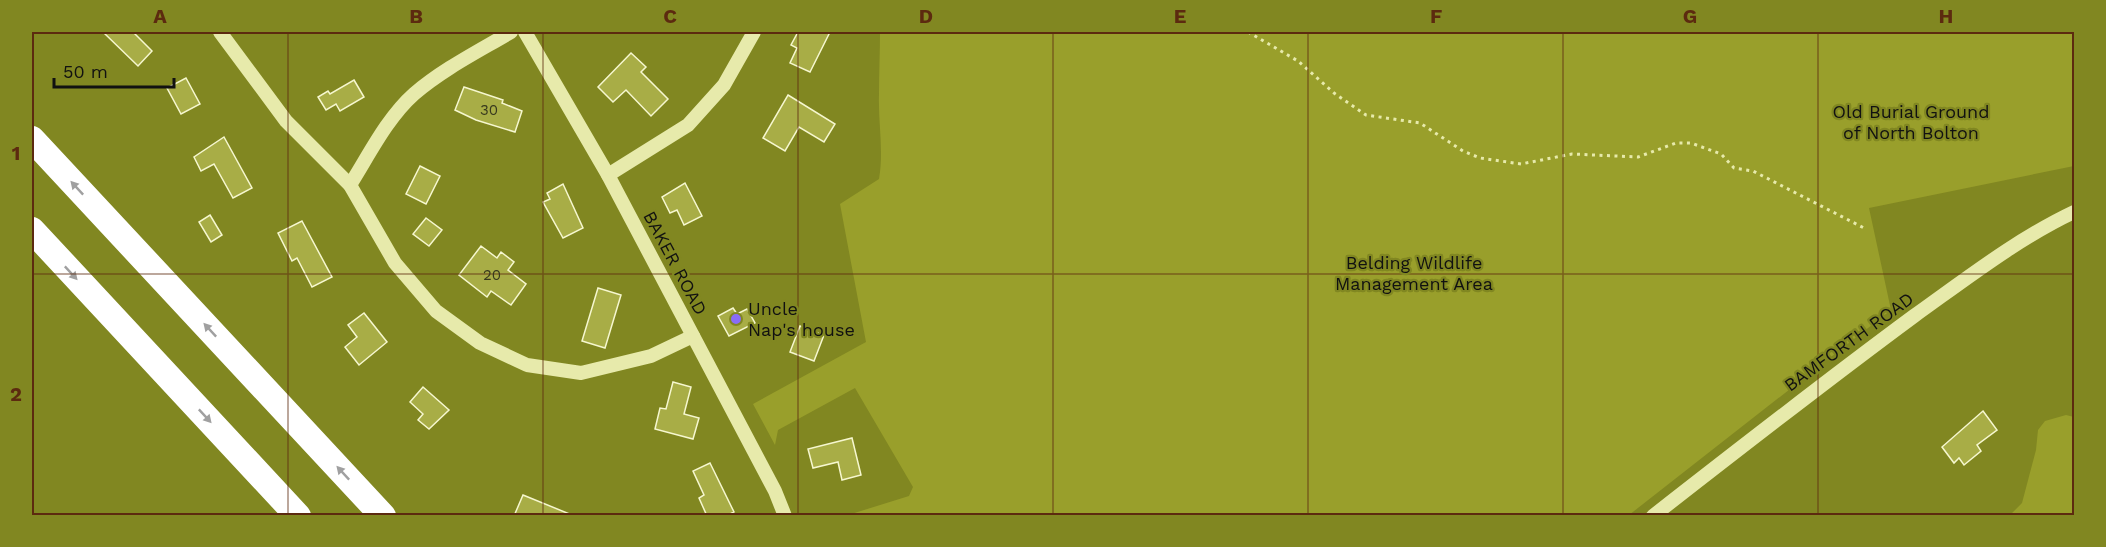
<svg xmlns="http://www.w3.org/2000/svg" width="2106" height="547" viewBox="0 0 2106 547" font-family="'Work Sans',sans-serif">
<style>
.green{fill:#999f2b}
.building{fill:#a8ad46;stroke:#f6f7cf;stroke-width:1.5}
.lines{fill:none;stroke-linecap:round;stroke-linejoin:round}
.path{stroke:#e7eaab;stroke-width:3;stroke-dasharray:3 4.5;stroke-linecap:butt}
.minor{stroke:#e7eaab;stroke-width:14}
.motorway{stroke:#fff;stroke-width:26}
.oneway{fill:#a0a0a0}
.grid{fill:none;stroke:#5c2a0f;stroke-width:1.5;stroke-opacity:0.55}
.poi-dot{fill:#896cf7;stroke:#818721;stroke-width:2}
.labels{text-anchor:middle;stroke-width:4.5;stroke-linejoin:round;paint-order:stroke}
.number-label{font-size:15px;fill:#37381e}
.park-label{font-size:18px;fill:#111;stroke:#818721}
.street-label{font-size:18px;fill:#111;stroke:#818721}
.poi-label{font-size:18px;fill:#111;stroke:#818721;text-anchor:start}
.neatline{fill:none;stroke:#5c2a0f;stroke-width:2}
.grid-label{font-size:20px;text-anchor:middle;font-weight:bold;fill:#5c2a0f}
</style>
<rect width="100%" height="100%" fill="#818721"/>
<g class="green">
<path d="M880 32H2074V166L1869 208 1891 310 1629 515H848L909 496 913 487 855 388 778 430 775 445 753 404 866 342 840 204 879 179C884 150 878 123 879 94 879 73 880 53 880 32Z"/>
<path d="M2066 415 2074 417V515H2010L2022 503 2036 450 2038 430 2045 421Z"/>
</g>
<g class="building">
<path d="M103 32H133L152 51 138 66Z"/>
<path d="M798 32H830L810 72 790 63 797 48 791 45Z"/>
<path d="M631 53 646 67 641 72 668 99 651 116 626 90 613 102 598 87Z"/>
<path d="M186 78 200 104 181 114 167 88Z"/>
<path d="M354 80 364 97 340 111 336 104 326 110 318 97 328 91 330 94Z"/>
<path d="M464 87 503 100 502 103 522 111 515 132 476 120 455 110Z"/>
<path d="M788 95 835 124 824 142 799 127 785 151 763 138Z"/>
<path d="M224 137 252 188 233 198 214 164 201 171 194 157Z"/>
<path d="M420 166 440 176 426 204 406 194Z"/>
<path d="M685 183 702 216 684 225 677 210 670 213 662 197Z"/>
<path d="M563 184 583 228 563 238 543 202 550 199 547 193Z"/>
<path d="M210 215 222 235 211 242 199 222Z"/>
<path d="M426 218 442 230 429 246 413 234Z"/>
<path d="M302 221 332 277 312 287 297 258 292 261 278 233Z"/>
<path d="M481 246 497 258 501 252 514 262 508 270 526 284 511 305 491 291 487 297 459 275Z"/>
<path d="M598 288 621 295 605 348 582 341Z"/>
<path d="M733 308 737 314 747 309 755 323 729 336 718 316Z"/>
<path d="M364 313 387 342 359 365 345 347 357 337 348 325Z"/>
<path d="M800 326 824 335 814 361 790 352Z"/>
<path d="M673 382 691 387 684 414 699 418 693 439 655 429 660 408 666 409Z"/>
<path d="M423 387 449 410 429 429 418 420 423 414 410 402Z"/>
<path d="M1983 411 1997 430 1977 445 1981 451 1964 465 1959 458 1954 463 1942 447Z"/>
<path d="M852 438 861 475 842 480 838 462 813 468 808 449Z"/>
<path d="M710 463 734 512 726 516H707L699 498 704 495 693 471Z"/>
<path d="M523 495 572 515V516H514Z"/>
</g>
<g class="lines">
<path class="path" d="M1248 32 1298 61 1334 93 1366 115 1420 123 1463 151 1480 158 1521 164 1572 154 1638 157 1676 143H1691L1721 154 1734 168 1753 171 1864 228"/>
<g class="minor">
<path d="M220 32 286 121 350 185 395 263 436 311 480 343 527 365 581 373 651 356 693 336"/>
<path d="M525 32 608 175 775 491 785 516"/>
<path d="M608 175 688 125 724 85 754 32"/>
<path d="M350 185C369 155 387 118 414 94 443 69 479 51 511 32"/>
<path d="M1653 516C1740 448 1826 381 1914 316 1966 279 2017 239 2074 212"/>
</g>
<g class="motorway">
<path d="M32 139 383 516"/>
<path d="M32 230 298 516"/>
</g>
</g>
<defs><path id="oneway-solid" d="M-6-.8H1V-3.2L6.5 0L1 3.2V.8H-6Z" transform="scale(1.5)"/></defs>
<g class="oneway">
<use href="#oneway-solid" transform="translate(77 188) rotate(-133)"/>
<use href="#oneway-solid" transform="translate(71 273) rotate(47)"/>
<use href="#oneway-solid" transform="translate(210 330) rotate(-133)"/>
<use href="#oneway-solid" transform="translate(205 416) rotate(47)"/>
<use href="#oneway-solid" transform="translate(343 473) rotate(-133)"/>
</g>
<path class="grid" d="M288 32V516M543 32V516M798 32V516M1053 32V516M1308 32V516M1563 32V516M1818 32V516M32 274H2074"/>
<circle class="poi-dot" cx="736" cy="319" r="6"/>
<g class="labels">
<g class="number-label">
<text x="489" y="115">30</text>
<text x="492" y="280">20</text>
</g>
<g class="park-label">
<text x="1911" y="118">Old Burial Ground<tspan x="1911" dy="21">of North Bolton</tspan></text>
<text x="1414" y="269">Belding Wildlife<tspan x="1414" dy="21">Management Area</tspan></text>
</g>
<g class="street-label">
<text transform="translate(675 263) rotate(62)" y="6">BAKER ROAD</text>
<text transform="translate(1849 342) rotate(-36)" y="6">BAMFORTH ROAD</text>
</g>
<g class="poi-label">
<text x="748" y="315">Uncle<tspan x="748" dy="21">Nap's house</tspan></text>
</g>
</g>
<rect width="2106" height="547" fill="none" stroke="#818721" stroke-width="66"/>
<path d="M54 78v9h120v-9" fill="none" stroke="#111111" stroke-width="3"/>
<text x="63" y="78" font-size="18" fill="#111111" stroke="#818721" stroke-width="4.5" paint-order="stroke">50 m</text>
<rect x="33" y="33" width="2040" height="481" class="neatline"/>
<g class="grid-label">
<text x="160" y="23">A</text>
<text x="416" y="23">B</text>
<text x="670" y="23">C</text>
<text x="926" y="23">D</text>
<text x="1180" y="23">E</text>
<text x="1436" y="23">F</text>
<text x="1690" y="23">G</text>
<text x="1946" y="23">H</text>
<text x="16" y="160">1</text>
<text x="16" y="401">2</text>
</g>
</svg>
